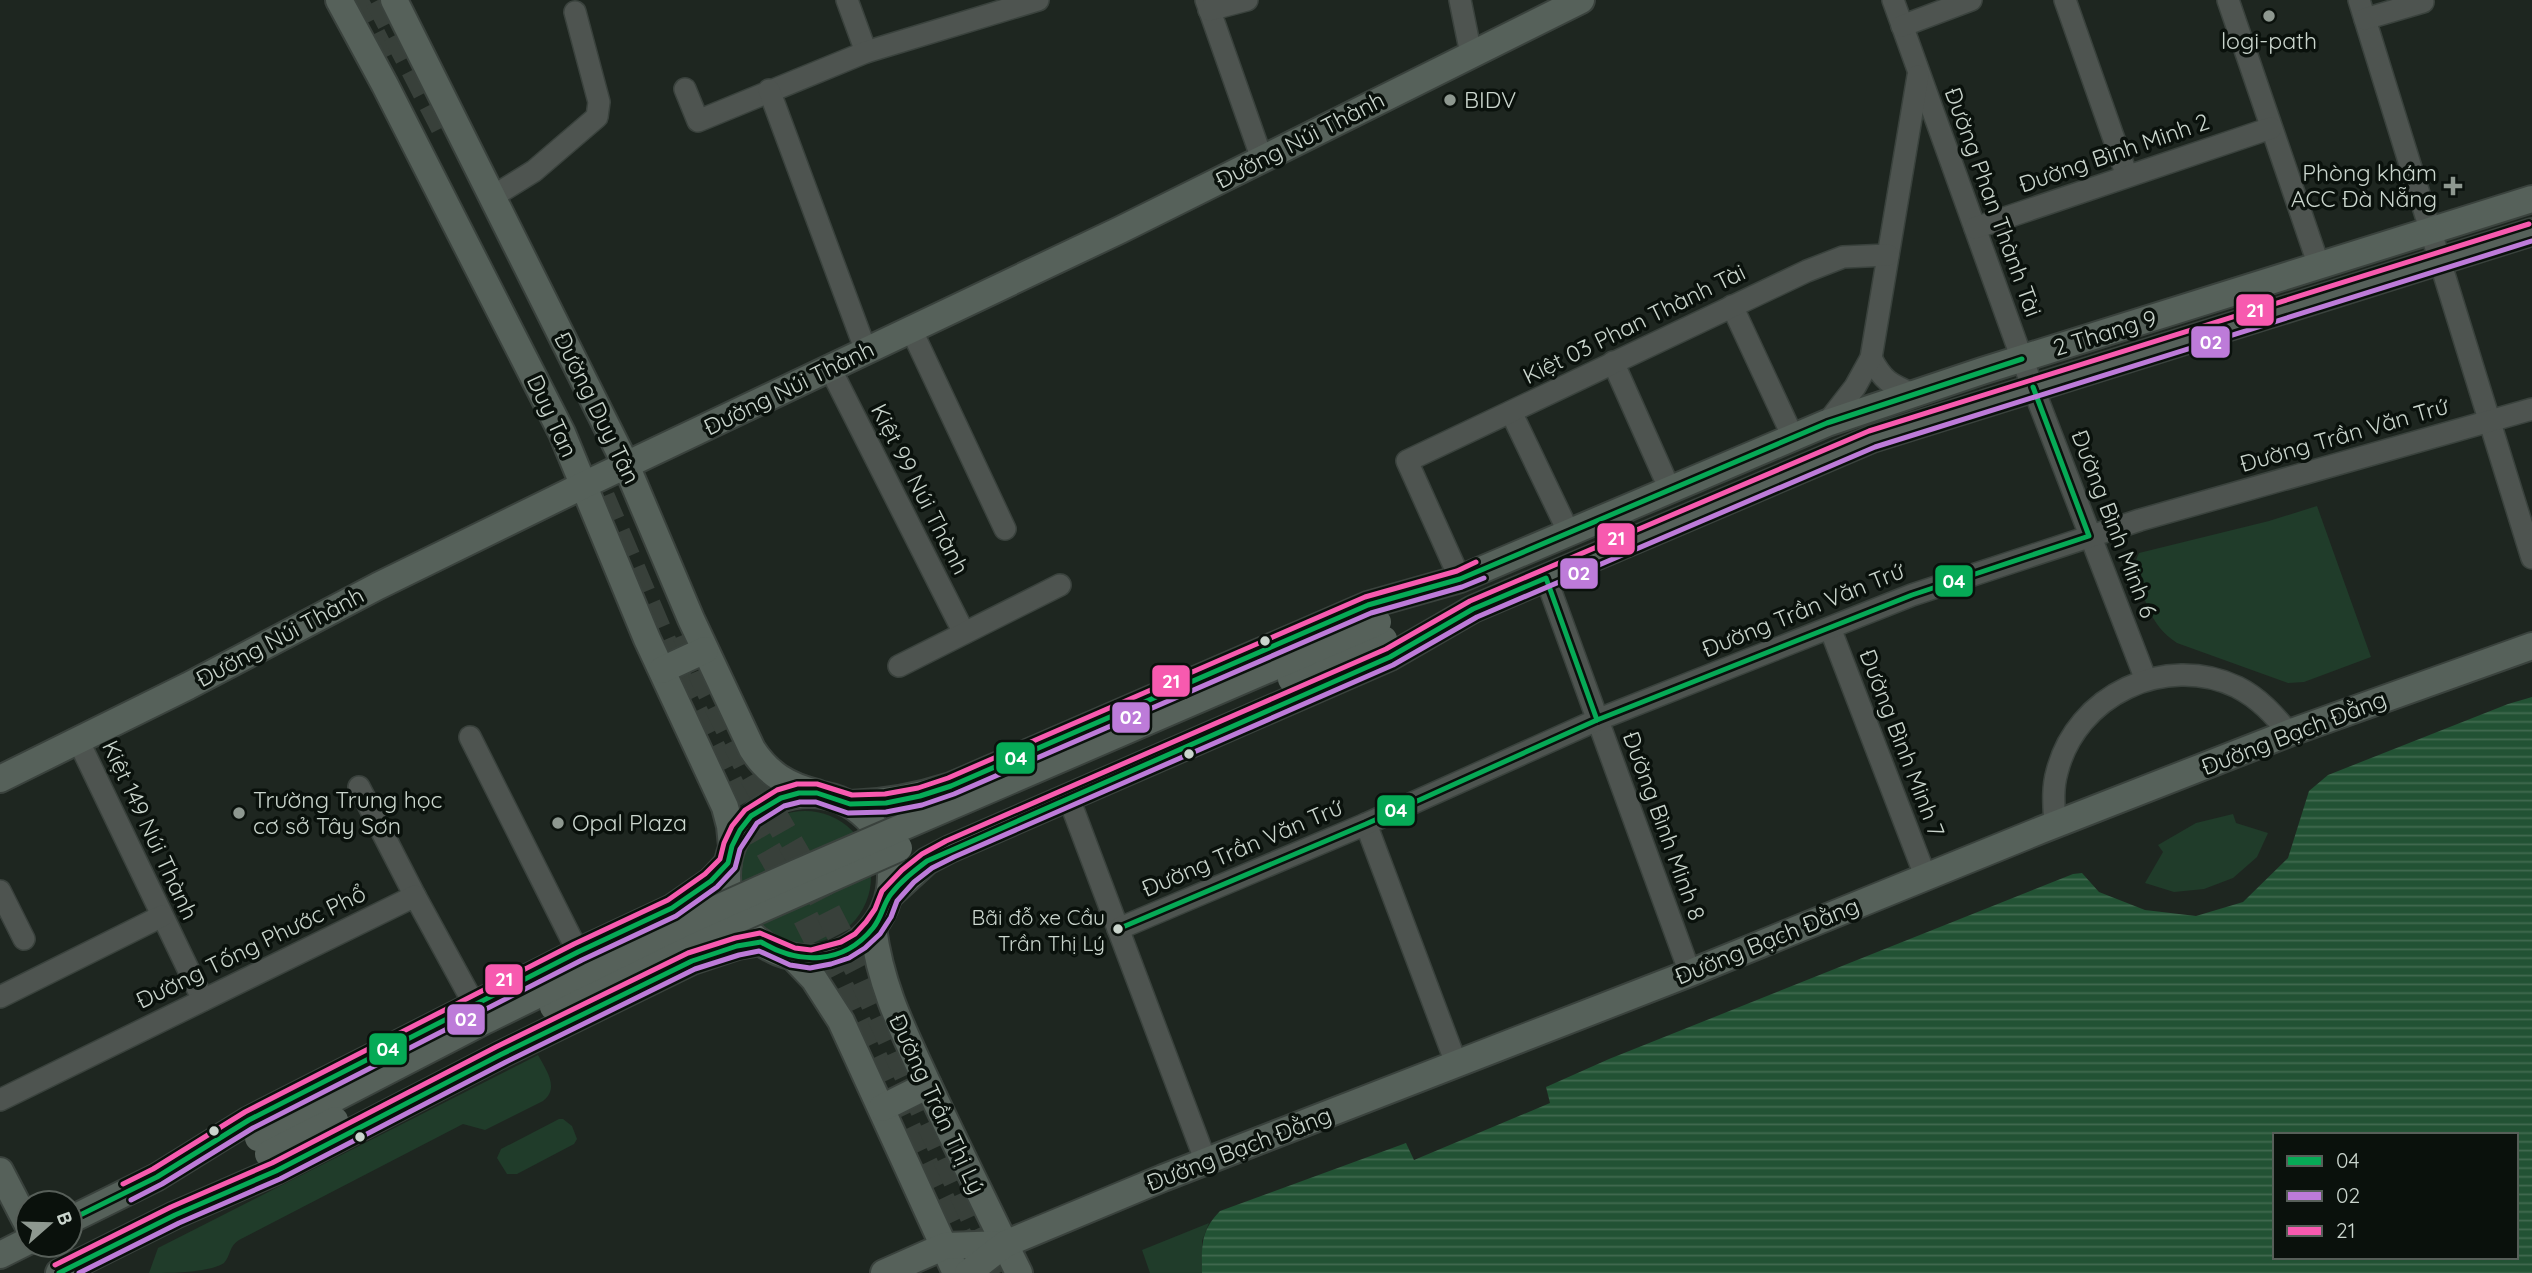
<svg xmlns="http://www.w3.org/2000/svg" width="2532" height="1273" viewBox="0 0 2532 1273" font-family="Quicksand,sans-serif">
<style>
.grass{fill:#203c2a}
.water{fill:url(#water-rules);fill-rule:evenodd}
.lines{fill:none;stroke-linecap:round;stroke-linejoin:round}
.major-tunnel{stroke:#38403a;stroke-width:26;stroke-dasharray:26 13;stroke-linecap:butt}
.minor-casing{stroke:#3a423d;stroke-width:24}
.major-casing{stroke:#3a423d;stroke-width:30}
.minor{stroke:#4e5450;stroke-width:21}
.major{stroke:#56615a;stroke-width:26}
.major-bridge-casing{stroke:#3a423d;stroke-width:30;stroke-linecap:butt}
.major-bridge{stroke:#56615a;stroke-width:26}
.bus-1-casing{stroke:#0a110c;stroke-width:10}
.bus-2-casing{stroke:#0a110c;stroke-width:10}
.bus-3-casing{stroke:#0a110c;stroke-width:10}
.bus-1{stroke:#06aa56;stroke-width:5}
.bus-2{stroke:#bd7bd9;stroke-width:5}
.bus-3{stroke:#f75aaf;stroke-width:5}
.poi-dot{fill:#8e9890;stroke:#0a110c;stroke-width:2.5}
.bus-dot{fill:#cad5cd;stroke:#0a110c;stroke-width:2.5}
.labels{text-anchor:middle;stroke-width:7;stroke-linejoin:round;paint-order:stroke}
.bus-label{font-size:21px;fill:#cad5cd;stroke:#0a110c;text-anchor:end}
.poi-label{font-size:23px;fill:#cad5cd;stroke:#0a110c;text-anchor:start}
.street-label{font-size:23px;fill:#cad5cd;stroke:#0a110c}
.line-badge{stroke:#0a110c;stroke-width:2.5}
.badge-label{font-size:19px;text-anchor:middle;font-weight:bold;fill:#fff}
</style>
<defs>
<pattern id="water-rules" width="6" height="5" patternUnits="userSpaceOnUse" patternTransform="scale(1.75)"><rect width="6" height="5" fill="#225234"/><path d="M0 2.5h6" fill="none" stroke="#416a50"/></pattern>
</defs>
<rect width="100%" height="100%" fill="#1e2620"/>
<g class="grass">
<path d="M2317 506 2371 657 2304 682 2288 683 2177 643C2148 624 2144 596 2134 565L2139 553 2269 521Z"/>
<circle cx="805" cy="877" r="66"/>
<path d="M2233 814 2236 823 2268 833 2257 857 2233 878 2204 889 2174 892 2145 883 2163 852 2158 845 2196 823Z"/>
<path d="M538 1055C546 1070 560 1088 543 1101L485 1130 463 1124 239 1240C229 1246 231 1255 224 1263 208 1273 171 1273 149 1273L158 1248Z"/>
<path d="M559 1119H563L572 1126 577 1139 574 1144 517 1174H507L497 1158 501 1149Z"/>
<path d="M1209 1223 1202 1241V1273H1150L1142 1250Z"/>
</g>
<path class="water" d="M2532 697V1273H1202C1202 1245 1200 1232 1220 1211L1406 1143 1414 1160 1550 1103 1546 1087 1609 1059 2073 874 2082 873 2099 892 2145 910 2196 916 2243 902 2288 858 2309 791 2328 775 2508 704ZM2275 1135H2516V1257H2275Z"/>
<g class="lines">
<g class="major-tunnel">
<path d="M355 0 386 61"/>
<path d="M378 0 449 138"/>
<path d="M602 497 684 690 732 787 790 887 840 985 973 1265"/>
<path d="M685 634 704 680 751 774 810 877 860 974 999 1273"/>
</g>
<g class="minor-casing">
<g id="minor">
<path d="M847 0 866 52"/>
<path d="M1206 0 1262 159"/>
<path d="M1460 0 1471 54"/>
<path d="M1893 0 2022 359 2146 680"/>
<path d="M2065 0 2127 176"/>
<path d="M2228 0 2319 266"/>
<path d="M2359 0 2532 558"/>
<path d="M1209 10 1247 0"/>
<path d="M2365 19 2423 2"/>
<path d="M1902 26 1971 0"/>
<path d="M685 89 698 121 866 52 1038 0"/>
<path d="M769 90 866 351"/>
<path d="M492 197 534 171 597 117 599 102 575 12"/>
<path d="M1975 228 2271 128"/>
<path d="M1732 306 1793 437"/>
<path d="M911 329 1005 529"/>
<path d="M1871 358C1883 381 1890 384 1913 394"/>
<path d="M1613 362 1670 490"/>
<path d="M830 368 964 633"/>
<path d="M1511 412 1569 533"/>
<path d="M1827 423 1855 387 1871 358 1918 76"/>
<path d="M1546 578 1690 973"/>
<path d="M1460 579 1407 461 1807 271 1843 257 1888 255"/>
<path d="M1830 628 1926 878"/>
<path d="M899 666 1060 585"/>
<path d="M470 737 578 952"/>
<path d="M78 740 203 1000"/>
<path d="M359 787 415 896"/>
<path d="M1068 796 1206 1162"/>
<path d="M1366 824 1456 1063"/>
<path d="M2055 825C2054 807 2052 789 2057 772 2076 695 2165 653 2237 687 2259 698 2274 715 2289 733"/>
<path d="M0 891 24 939"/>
<path d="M1118 929 1366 824 1597 720 1912 595 2140 520 2532 409"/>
<path d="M0 997 162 916"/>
<path d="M0 1100 415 896 474 1004"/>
</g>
</g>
<g class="major-casing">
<g id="major">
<path d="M339 0 385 85 562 433 647 639 725 807 730 826 732 846"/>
<path d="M394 0 626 465 691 619 752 749C768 774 788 786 817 793"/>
<path d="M662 670 705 650"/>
<path d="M0 779 188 686 378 586 584 485 1120 230 1581 0"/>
<circle cx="809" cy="876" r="82"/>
<path d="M850 804C886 803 917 797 951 786L1368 605 1460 579 1827 423 1982 371 2532 199"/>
<path d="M889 896 927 861 950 849 1390 657 1473 609 1872 439 2532 232"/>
<path d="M873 928C881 990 905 1034 930 1089 959 1151 989 1212 1019 1273"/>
<path d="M793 957 814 979 841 1021 956 1273"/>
<path d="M882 1108 928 1085"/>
<path d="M0 1171 28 1225"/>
<path d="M70 1220 157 1177 249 1120 578 952 672 908 711 881 728 863"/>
<path d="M0 1255 28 1241"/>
<path d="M59 1273 175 1215 276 1171 500 1055 692 961 737 946 761 942"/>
<path d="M884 1273 945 1246 1005 1244"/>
<path d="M968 1273 1005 1244 1163 1178 1690 973 2041 830 2289 733 2532 646"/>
</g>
</g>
<use href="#minor" class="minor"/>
<use href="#major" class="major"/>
<g class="major-bridge-casing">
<g id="major-bridge">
<path d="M1291 679 1384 639"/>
<path d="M553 1007 685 943 899 848"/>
<path d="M258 1138 486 1020 680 925 796 873 1378 622"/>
<path d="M268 1154 335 1120"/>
</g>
</g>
<use href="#major-bridge" class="major-bridge"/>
<g class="bus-1-casing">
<g id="bus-1">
<path d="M1118 929 1366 824 1597 720 1912 595 2089 536 2033 387"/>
<path d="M70 1220 157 1177 249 1120 578 952 672 908 711 881 728 863 732 846 740 830 751 816 781 798 799 793H817L850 804 886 803 920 796 951 786 1368 605 1460 579 1827 423 2022 359"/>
<path d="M59 1273 175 1215 276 1171 500 1055 692 961 737 946 761 942C799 965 843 965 873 928 882 917 883 904 891 894 901 881 914 871 927 861L1390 657 1473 609 1546 578 1597 720"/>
</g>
</g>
<g class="bus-2-casing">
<g id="bus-2">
<path d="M131 1200 162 1184 253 1128 582 960 676 916 717 887 735 868 740 849 757 823 784 806 800 802H816L848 813 886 812 922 805 954 794 1371 613 1462 587 1484 578"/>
<path d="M79 1273 179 1223 280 1179 504 1063 695 969 739 955 759 951 790 965 810 968 831 964 849 958 865 948 880 934 891 917 897 901 914 882 932 868 954 857 1393 665 1477 617 1875 447 2532 241"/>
</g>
</g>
<g class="bus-3-casing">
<g id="bus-3">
<path d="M123 1184 153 1169 245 1112 574 944 668 900 705 874 720 859 724 843 732 826 745 810 777 790 797 784H817L852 795 885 794 918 788 948 778 1365 597 1457 571 1476 562"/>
<path d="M55 1265 171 1207 272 1163 496 1047 688 953 735 938 760 933 795 948 811 950 841 942 855 934 866 922 875 909 882 891 902 870 922 854 946 841 1386 649 1470 601 1869 431 2529 224"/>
</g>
</g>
<use href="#bus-1" class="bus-1"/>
<use href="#bus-2" class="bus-2"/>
<use href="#bus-3" class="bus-3"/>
</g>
<g class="poi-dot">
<circle cx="2269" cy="16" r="7"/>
<circle cx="1450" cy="100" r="7"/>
<path d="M2449.5 175.5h7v7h7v7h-7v7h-7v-7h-7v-7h7z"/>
<circle cx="239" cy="813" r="7"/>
<circle cx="558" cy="823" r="7"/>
</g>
<g class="bus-dot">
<circle cx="1265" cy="641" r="6"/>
<circle cx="1189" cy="754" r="6"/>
<circle cx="1118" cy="929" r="6"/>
<circle cx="214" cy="1131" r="6"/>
<circle cx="360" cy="1137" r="6"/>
</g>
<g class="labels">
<g class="bus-label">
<text x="1105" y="925">Bãi đỗ xe Cầu<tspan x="1105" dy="26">Trần Thị Lý</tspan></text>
</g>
<g class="poi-label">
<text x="2269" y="49" text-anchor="middle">logi-path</text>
<text x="1464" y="108">BIDV</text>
<text x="2437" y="181" text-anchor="end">Phòng khám<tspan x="2437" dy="26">ACC Đà Nẵng</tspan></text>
<text x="253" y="808">Trường Trung học<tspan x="253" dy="26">cơ sở Tây Sơn</tspan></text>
<text x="572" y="831">Opal Plaza</text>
</g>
<g class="street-label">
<text transform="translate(1300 140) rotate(-27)" y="8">Đường Núi Thành</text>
<text transform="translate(2114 153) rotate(-19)" y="8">Đường Bình Minh 2</text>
<text transform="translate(1993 202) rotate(70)" y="8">Đường Phan Thành Tài</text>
<text transform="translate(1634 324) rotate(-26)" y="8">Kiệt 03 Phan Thành Tài</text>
<text transform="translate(2105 333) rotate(-17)" y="8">2 Thang 9</text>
<text transform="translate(789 388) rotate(-26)" y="8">Đường Núi Thành</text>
<text transform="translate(597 408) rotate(64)" y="8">Đường Duy Tân</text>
<text transform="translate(552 416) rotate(65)" y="8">Duy Tan</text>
<text transform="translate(2344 435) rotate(-16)" y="8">Đường Trần Văn Trứ</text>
<text transform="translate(920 489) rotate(63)" y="8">Kiệt 99 Núi Thành</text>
<text transform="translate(2114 524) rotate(69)" y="8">Đường Bình Minh 6</text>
<text transform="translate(1803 610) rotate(-22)" y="8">Đường Trần Văn Trứ</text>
<text transform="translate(280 637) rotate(-28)" y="8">Đường Núi Thành</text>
<text transform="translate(2294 733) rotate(-21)" y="8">Đường Bạch Đằng</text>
<text transform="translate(1902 743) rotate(69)" y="8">Đường Bình Minh 7</text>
<text transform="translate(1664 826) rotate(70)" y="8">Đường Bình Minh 8</text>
<text transform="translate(150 830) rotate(65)" y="8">Kiệt 149 Núi Thành</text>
<text transform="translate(1242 848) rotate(-23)" y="8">Đường Trần Văn Trứ</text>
<text transform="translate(1767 941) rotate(-22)" y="8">Đường Bạch Đằng</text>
<text transform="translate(251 947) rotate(-26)" y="8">Đường Tống Phước Phổ</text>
<text transform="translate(937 1104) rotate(65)" y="8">Đường Trần Thị Lý</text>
<text transform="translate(1239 1149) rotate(-21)" y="8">Đường Bạch Đằng</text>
</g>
</g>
<g class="line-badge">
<rect x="2235" y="293" width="40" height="34" rx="7" fill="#f75aaf"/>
<rect x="2190" y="325" width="41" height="34" rx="7" fill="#bd7bd9"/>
<rect x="1596" y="522" width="40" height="34" rx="7" fill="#f75aaf"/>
<rect x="1559" y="557" width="40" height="33" rx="7" fill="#bd7bd9"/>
<rect x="1934" y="564" width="40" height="34" rx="7" fill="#06aa56"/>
<rect x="1151" y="664" width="40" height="34" rx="7" fill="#f75aaf"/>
<rect x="1111" y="701" width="40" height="33" rx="7" fill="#bd7bd9"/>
<rect x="995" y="741" width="41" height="34" rx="7" fill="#06aa56"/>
<rect x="1376" y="794" width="40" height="33" rx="7" fill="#06aa56"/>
<rect x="484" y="963" width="40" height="33" rx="7" fill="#f75aaf"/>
<rect x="446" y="1003" width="40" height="33" rx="7" fill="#bd7bd9"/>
<rect x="368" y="1032" width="40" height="34" rx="7" fill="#06aa56"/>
</g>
<g class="badge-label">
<text x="2255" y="317">21</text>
<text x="2211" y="349">02</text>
<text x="1616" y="545">21</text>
<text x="1579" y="580">02</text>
<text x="1954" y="588">04</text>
<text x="1171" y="688">21</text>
<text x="1131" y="724">02</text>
<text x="1016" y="765">04</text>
<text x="1396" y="817">04</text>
<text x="504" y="986">21</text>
<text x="466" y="1026">02</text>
<text x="388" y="1056">04</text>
</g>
<rect x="2273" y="1133" width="245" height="126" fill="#0a110c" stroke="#575f59" stroke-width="2"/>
<rect x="2287" y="1156" width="35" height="10" fill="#06aa56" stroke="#575f59" stroke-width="2"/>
<text x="2336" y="1168" font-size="21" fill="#cad5cd">04</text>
<rect x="2287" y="1191" width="35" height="10" fill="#bd7bd9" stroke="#575f59" stroke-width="2"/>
<text x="2336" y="1203" font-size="21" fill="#cad5cd">02</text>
<rect x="2287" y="1226" width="35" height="10" fill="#f75aaf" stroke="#575f59" stroke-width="2"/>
<text x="2336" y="1238" font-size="21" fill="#cad5cd">21</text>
<g transform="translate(49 1224) rotate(70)"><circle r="33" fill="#0a110c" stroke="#575f59" stroke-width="2"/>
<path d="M0-5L12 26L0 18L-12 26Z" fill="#8e9890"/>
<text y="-10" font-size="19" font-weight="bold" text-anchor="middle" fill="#cad5cd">B</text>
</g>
</svg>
